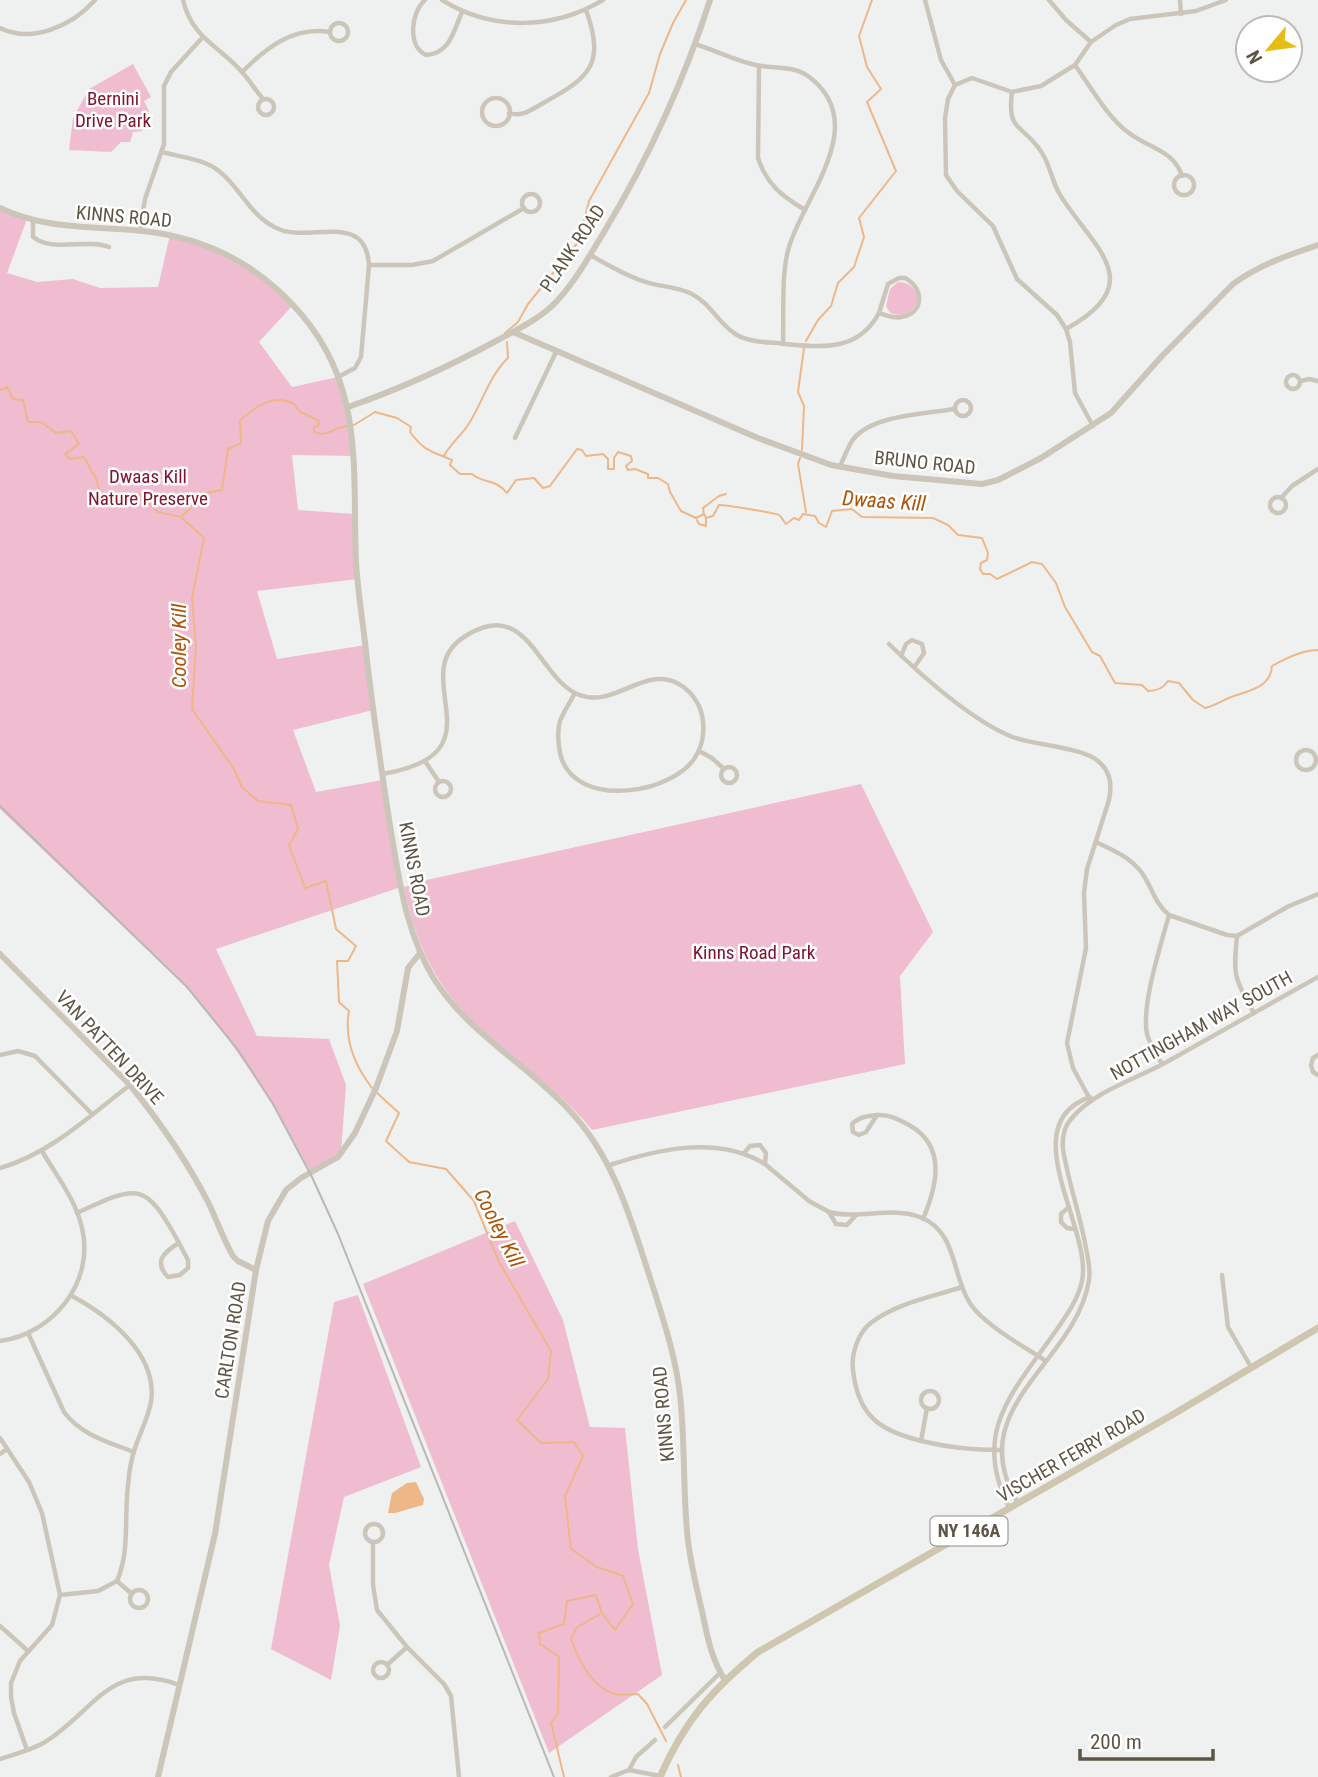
<svg xmlns="http://www.w3.org/2000/svg" width="1318" height="1777" viewBox="0 0 1318 1777" font-family="'Roboto Condensed',sans-serif">
<style>
.green{fill:#f0bccf}
.water{fill:#eeb788}
.lines{fill:none;stroke-linecap:round;stroke-linejoin:round}
.stream{stroke:#eeb788;stroke-width:2}
.minor{stroke:#ccc6ba;stroke-width:4.5}
.tertiary{stroke:#ccc6ba;stroke-width:6}
.primary{stroke:#cec6ae;stroke-width:7}
.rail{stroke:#b9b8b1;stroke-width:2}
.labels{text-anchor:middle;stroke-width:5;stroke-linejoin:round;paint-order:stroke}
.shield{fill:#fff;stroke:#8e897e;stroke-width:2}
.shield-label{font-size:18px;font-weight:bold;fill:#5d5646}
.park-label{font-size:19px;fill:#801530;stroke:#fff}
.street-label{font-size:19px;fill:#5d5646;stroke:#fff}
.water-label{font-size:21px;font-style:italic;fill:#ad5409;stroke:#fff}
</style>
<rect width="100%" height="100%" fill="#eff1f1"/>
<g class="green">
<path d="M133 64 151 97 144 101 149 111 142 131 133 132 130 142H121L111 152 69 150 73 118 89 89Z"/>
<path d="M0 208 27 219 7 273 37 282 73 279 100 288 158 287 170 235 223 252 269 282 293 305 259 342 292 387 338 377 354 456 292 455 298 510 355 514 358 579 257 591 277 659 366 645 373 710 293 730 316 792 383 780 401 887 216 949 257 1036 329 1039 346 1085 341 1153 311 1173 275 1107 222 1030 190 990 0 809Z"/>
<path d="M898 282C909 282 915 288 918 299 914 312 903 318 890 313L886 306 890 289Z"/>
<path d="M861 784 933 932 900 976 905 1064 592 1130C565 1096 530 1072 497 1044 443 998 418 956 404 887L422 881Z"/>
<path d="M515 1221 563 1320 590 1427 625 1428 638 1549 662 1675 549 1753 363 1284Z"/>
<path d="M358 1295 421 1467 344 1497 329 1565 340 1626 331 1680 271 1649 334 1302Z"/>
</g>
<path class="water" d="M416 1482 424 1499 423 1505 395 1513H388L392 1493 407 1483Z"/>
<g class="lines">
<g class="stream">
<path d="M505 333 518 322 528 304 579 241 589 201 649 93 660 54 673 23 686 0"/>
<path d="M806 341 818 320 831 306 838 283 854 267 864 237 859 218 896 171 867 102 881 89 867 67 859 36 872 0"/>
<path d="M0 390 7 387 13 399 23 400 28 422H41L56 433 71 431 79 444 65 454 70 459 84 457 96 479 101 496 116 499 141 495 158 512 181 517 204 538 192 598 196 646 192 709 234 769 242 787 258 801 291 805 298 829 289 845 305 888 326 881 336 929 356 946 348 961H337L339 1002 349 1011C344 1039 355 1066 372 1088"/>
<path d="M354 425 375 412 397 418 411 427 410 432C424 451 431 451 452 460L450 465 460 474H472C483 484 495 478 507 493L516 480 534 478 543 488 550 486 577 449 582 450 586 456 603 454 608 459V469H614V458L618 452 631 456 632 461 626 466 628 470 635 469 648 474V478H658L668 484 670 492 681 511 696 518 704 514 706 518 713 516 719 505C726 505 776 513 779 515 782 517 783 521 786 524L794 518 799 520 803 514 815 516 819 523 826 527 832 511 852 509 862 517 933 518 948 525 958 535 982 538 988 553 987 560 981 563 980 569 983 574H990L997 579 1032 562 1042 564 1056 583 1065 607 1092 652 1100 656 1115 683 1142 685 1148 691C1156 691 1163 689 1168 681L1179 683 1193 700 1205 708C1214 706 1221 701 1231 697 1247 691 1271 688 1272 666 1286 658 1303 650 1318 650"/>
<path d="M802 450 804 406 798 392 804 348"/>
<path d="M444 456C450 444 460 437 468 425 482 404 489 376 508 358L507 342"/>
<path d="M800 458 798 464 806 512"/>
<path d="M704 514 703 508 719 496 726 494"/>
<path d="M182 516 206 493 222 490 228 449 241 443 240 420C256 407 273 393 294 404L300 412 318 420 319 425 314 427V432C328 438 335 426 348 426"/>
<path d="M697 520 699 524 706 526V519"/>
<path d="M376 1092 399 1113 386 1141 409 1162 446 1169 474 1201 499 1262 551 1351 548 1379 517 1420 541 1443 574 1442 583 1456 565 1496 571 1549 597 1567 623 1576 633 1604 615 1630 602 1613 596 1595 567 1601 564 1624 539 1633 540 1644 559 1657 558 1713 551 1723 564 1777"/>
<path d="M600 1614 576 1628 571 1639C579 1660 591 1687 615 1694 622 1696 631 1694 638 1694L647 1704 666 1741"/>
<path d="M678 1765 681 1777"/>
</g>
<g class="minor">
<path d="M183 0C192 38 218 45 242 72 250 81 256 91 263 99"/>
<path d="M425 0C411 12 407 46 426 55 450 54 454 30 462 12"/>
<path d="M442 0C492 31 553 30 603 0"/>
<path d="M925 0 941 60 955 85"/>
<path d="M1049 0 1066 20 1091 42"/>
<path d="M1180 0 1181 14"/>
<circle cx="339" cy="32" r="9"/>
<path d="M0 28C33 44 73 25 95 0"/>
<path d="M695 44C715 50 735 61 756 65 774 69 792 65 808 76 872 123 804 196 789 247 781 272 784 316 783 344"/>
<path d="M1075 65C1090 86 1108 118 1129 133 1148 148 1174 150 1182 176"/>
<path d="M759 66 758 158C767 185 782 196 805 210"/>
<path d="M242 72C266 48 293 26 330 32"/>
<path d="M1012 92C1007 132 1021 123 1040 150 1050 163 1051 179 1059 193 1091 247 1152 282 1066 329"/>
<circle cx="496" cy="112" r="14"/>
<circle cx="266" cy="107" r="8"/>
<path d="M509 113C522 118 534 108 545 102 591 77 605 63 586 10"/>
<path d="M162 152C180 157 204 159 219 171 242 189 251 219 281 230 312 241 366 212 369 265L361 357 355 368 338 377"/>
<circle cx="1184" cy="185" r="10"/>
<circle cx="531" cy="203" r="9"/>
<path d="M33 220V237C54 253 86 238 109 247"/>
<path d="M140 231 145 199 164 144V86L171 72 202 38"/>
<path d="M590 255C607 264 624 275 643 281 658 287 675 286 690 293 711 303 718 324 737 335 751 343 770 342 785 344 822 347 858 352 879 313"/>
<path d="M369 265H412L433 261 524 208"/>
<path d="M899 278H905C924 288 925 313 901 317 894 319 886 315 879 313L888 284Z"/>
<circle cx="1293" cy="382" r="7"/>
<path d="M1301 381 1309 379 1318 381"/>
<circle cx="963" cy="408" r="8"/>
<path d="M1093 426 1075 393 1070 342 1066 329 1057 315 1017 279 993 226 957 191 946 175 945 118 948 99 955 85 972 78 1012 92 1041 86 1075 65 1091 42 1116 25 1130 19 1196 11 1226 0"/>
<path d="M515 438 556 352"/>
<path d="M840 466C844 458 847 449 852 441 869 415 926 414 954 409"/>
<circle cx="1278" cy="505" r="8"/>
<path d="M1281 498 1292 486 1318 469"/>
<path d="M889 644C921 675 968 718 1010 736 1031 745 1082 747 1098 761 1111 772 1112 785 1109 800L1087 869 1084 893 1086 948 1067 1043 1073 1068 1091 1101"/>
<path d="M901 656 906 644 912 640 922 644 924 653 915 666"/>
<circle cx="1306" cy="760" r="10"/>
<path d="M699 751 712 758 724 769"/>
<path d="M425 761 439 782"/>
<circle cx="729" cy="775" r="8"/>
<path d="M382 774C505 754 404 676 464 637 527 595 538 677 577 694 614 710 642 666 677 683 687 688 694 696 699 706 705 720 705 738 698 752 681 793 573 813 560 753 558 742 557 732 560 721 564 711 570 702 575 693"/>
<circle cx="443" cy="789" r="8"/>
<path d="M1096 842C1113 850 1130 857 1142 873 1152 887 1155 904 1169 915L1227 935 1237 936 1289 906 1318 894"/>
<path d="M1237 936C1233 977 1234 977 1254 1013"/>
<path d="M0 1055 18 1051 35 1056 92 1114"/>
<path d="M1318 1055 1313 1058 1311 1065 1313 1072 1318 1075"/>
<path d="M1162 1064C1157 1055 1150 1045 1147 1034 1141 1005 1161 945 1169 915"/>
<path d="M877 1115C889 1114 898 1119 909 1125 947 1146 937 1186 923 1219"/>
<path d="M877 1115 866 1132 859 1135 853 1132 852 1124C859 1117 867 1116 877 1115Z"/>
<path d="M744 1153 750 1146 760 1145 766 1153 765 1164 809 1201 829 1212 836 1224 847 1225 856 1215"/>
<path d="M610 1165C658 1149 718 1135 765 1164"/>
<path d="M0 1168C50 1154 89 1116 130 1085"/>
<path d="M1069 1207 1061 1214V1222L1067 1228 1074 1229"/>
<path d="M829 1212C859 1220 892 1206 920 1217 961 1233 950 1283 976 1311 995 1331 1023 1346 1046 1361"/>
<path d="M77 1213C139 1184 145 1181 179 1243"/>
<path d="M179 1243 188 1260V1268L180 1275 168 1277C153 1262 164 1252 179 1243Z"/>
<path d="M1222 1275 1228 1327 1251 1367"/>
<path d="M962 1287C932 1297 897 1303 872 1322 858 1332 851 1354 853 1370 858 1418 882 1432 926 1442 951 1448 975 1450 1000 1450"/>
<path d="M28 1333 64 1412C81 1435 108 1442 134 1452"/>
<path d="M0 1341C53 1334 95 1282 82 1228 76 1200 56 1175 42 1151"/>
<circle cx="930" cy="1400" r="9"/>
<path d="M0 1438 29 1482 42 1513 60 1595 52 1625 20 1661 11 1683V1697L14 1713 27 1750"/>
<path d="M921 1441 927 1408"/>
<path d="M0 1454 7 1449"/>
<path d="M1018 1503C960 1407 1076 1364 1089 1280 1091 1268 1087 1254 1085 1243 1079 1211 1068 1181 1063 1149 1062 1138 1064 1127 1071 1119 1093 1092 1133 1080 1163 1064 1215 1035 1267 1006 1318 977"/>
<path d="M1010 1509C970 1433 1013 1392 1055 1332 1066 1316 1078 1300 1082 1281 1093 1229 1012 1124 1090 1097"/>
<circle cx="374" cy="1533" r="9"/>
<path d="M373 1542V1585L377 1610 407 1647 444 1684 451 1696 459 1777"/>
<path d="M117 1581 132 1594"/>
<circle cx="139" cy="1599" r="9"/>
<path d="M60 1595 98 1591 117 1581C130 1551 124 1518 128 1485 129 1473 131 1460 135 1448 140 1433 148 1418 151 1402 158 1354 109 1316 72 1296"/>
<path d="M0 1626 28 1651"/>
<circle cx="381" cy="1670" r="8"/>
<path d="M387 1665 407 1647"/>
<path d="M665 1727 720 1673"/>
<path d="M0 1759C15 1754 32 1750 45 1742 95 1711 110 1659 179 1685"/>
<path d="M629 1770 636 1757 655 1740"/>
<path d="M611 1777 629 1770 660 1776"/>
</g>
<g class="tertiary">
<path d="M0 208C46 230 93 226 142 231 201 237 253 262 293 305 366 382 352 466 356 562 358 595 364 628 367 661 374 718 382 775 391 832 400 883 406 933 434 979 469 1034 527 1064 570 1111 617 1161 633 1227 654 1290 665 1325 676 1359 680 1395 685 1440 683 1486 687 1531 689 1558 696 1585 702 1611 707 1635 711 1659 725 1680"/>
<path d="M513 332 758 438 831 465 893 476 982 484 998 480 1041 458 1111 413 1162 356 1233 284C1259 265 1288 255 1318 245"/>
<path d="M348 407C400 389 450 366 498 340 518 329 541 318 556 302 575 282 590 255 604 232 648 159 684 81 710 0"/>
<path d="M0 954 130 1085C159 1121 187 1161 208 1202 217 1220 223 1239 233 1256L238 1261 256 1270"/>
<path d="M158 1777 215 1534 256 1270 268 1221 286 1190 301 1178 338 1157 355 1133 376 1088 397 1031 408 968 420 953"/>
</g>
<path class="primary" d="M660 1777C685 1720 711 1691 758 1652L1172 1415 1318 1328"/>
<path class="rail" d="M0 806 187 987 238 1050 273 1104 312 1177 338 1234 554 1777"/>
</g>
<g class="labels">
<rect class="shield" x="930.5" y="1516.5" width="77" height="29" rx="5"/>
<g class="shield-label">
<text x="969" y="1537">NY 146A</text>
</g>
<g class="park-label">
<text x="113" y="105">Bernini<tspan x="113" dy="22">Drive Park</tspan></text>
<text x="148" y="483">Dwaas Kill<tspan x="148" dy="22">Nature Preserve</tspan></text>
<text x="754" y="959">Kinns Road Park</text>
</g>
<g class="street-label">
<text transform="translate(124 216) rotate(5)" y="7">KINNS ROAD</text>
<text transform="translate(572 248) rotate(-56)" y="7">PLANK ROAD</text>
<text transform="translate(925 462) rotate(6)" y="7">BRUNO ROAD</text>
<text transform="translate(415 869) rotate(79)" y="7">KINNS ROAD</text>
<text transform="translate(1201 1025) rotate(-29)" y="7">NOTTINGHAM WAY SOUTH</text>
<text transform="translate(110 1047) rotate(47)" y="7">VAN PATTEN DRIVE</text>
<text transform="translate(230 1340) rotate(-81)" y="7">CARLTON ROAD</text>
<text transform="translate(663 1414) rotate(-95)" y="7">KINNS ROAD</text>
<text transform="translate(1071 1455) rotate(-30)" y="7">VISCHER FERRY ROAD</text>
</g>
<g class="water-label">
<text transform="translate(884 501) rotate(4)" y="7">Dwaas Kill</text>
<text transform="translate(179 646) rotate(-90)" y="7">Cooley Kill</text>
<text transform="translate(499 1228) rotate(63)" y="7">Cooley Kill</text>
</g>
</g>
<g transform="translate(1269 49) rotate(241)"><circle r="33" fill="#ffffff" stroke="#bebbb5" stroke-width="2"/>
<path d="M0-5L12 26L0 18L-12 26Z" fill="#e5be15"/>
<text y="-10" font-size="19" font-weight="bold" text-anchor="middle" fill="#5d5646">N</text>
</g>
<path d="M1080 1749v10h133v-10" fill="none" stroke="#5d5646" stroke-width="3.5"/>
<text x="1090" y="1749" font-size="21" fill="#5d5646" stroke="#ffffff" stroke-width="5" paint-order="stroke">200 m</text>
</svg>
